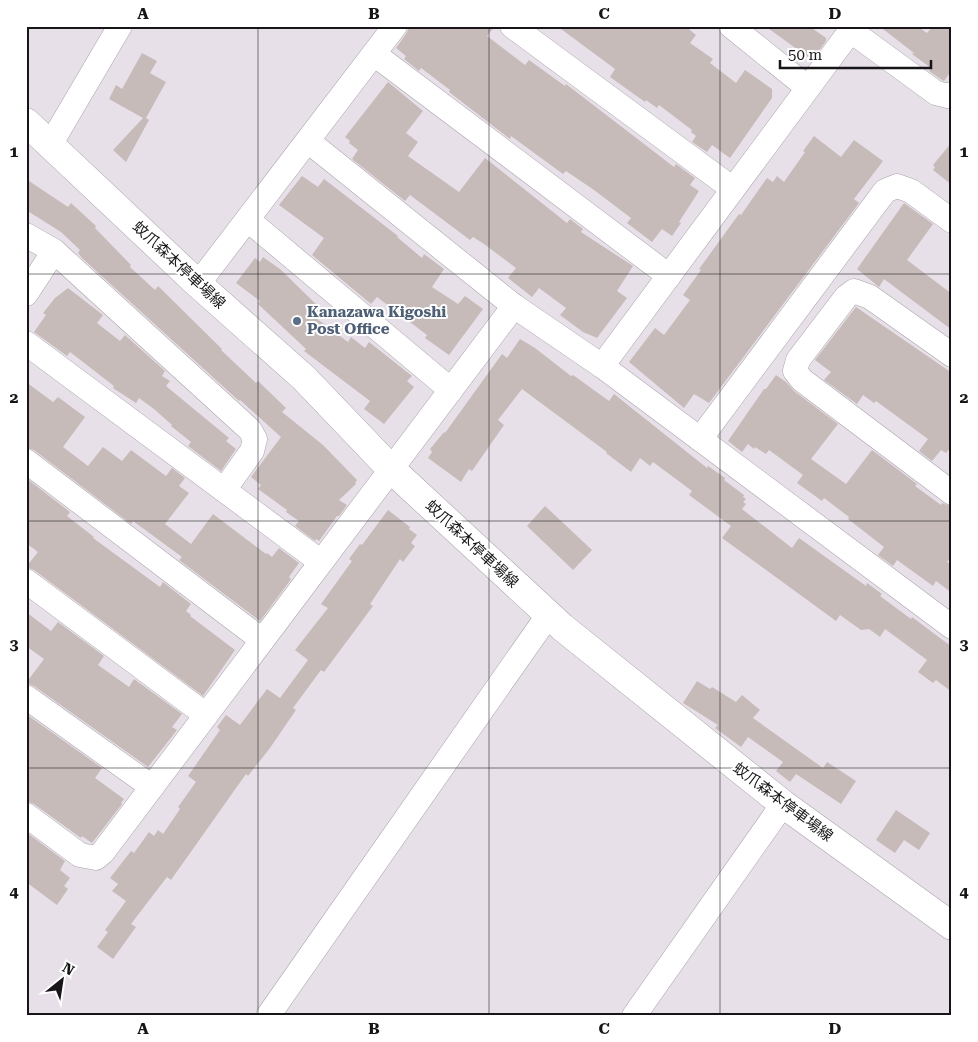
<svg xmlns="http://www.w3.org/2000/svg" width="978" height="1042" viewBox="0 0 978 1042" font-family="'Roboto Serif','Noto Sans JP',serif">
<style>
.building{fill:#c7bbba}
.lines{fill:none;stroke-linecap:round;stroke-linejoin:round}
.street-casing{stroke:#a9a3ab;stroke-width:25}
.secondary-casing{stroke:#a9a3ab;stroke-width:29}
.street{stroke:#fff;stroke-width:24}
.secondary{stroke:#fff;stroke-width:28}
.grid{fill:none;stroke:#171518;stroke-width:1;stroke-opacity:0.55}
.service-dot{fill:#5c6f8a;stroke:#fff;stroke-width:2}
.labels{text-anchor:middle;stroke-width:4;stroke-linejoin:round;paint-order:stroke}
.street-label{font-size:15px;fill:#171518;stroke:#fff}
.service-label{font-size:15px;font-weight:bold;fill:#4e5e75;stroke:#fff;text-anchor:start}
.neatline{fill:none;stroke:#171518;stroke-width:2}
.grid-label{font-size:16px;text-anchor:middle;font-weight:bold;fill:#171518}
</style>
<rect width="100%" height="100%" fill="#e7e0e8"/>
<g class="building">
<path d="M410 26H495L487 36 525 65 529 60 565 86 566 84 674 167 676 164 695 178 690 185 699 191 679 222 681 223 672 236 662 229 652 242 627 223 631 218 594 190 566 171 563 174 511 136 510 139 449 92 450 90 421 68 419 71 404 59 406 56 396 48 406 34Z"/>
<path d="M557 26H685L696 35 690 43 713 59 710 63 736 83 745 70 772 89V98L730 158 712 145 707 152 692 142 696 136 691 132 692 130 659 105 657 108 646 100 645 102 610 77 615 69Z"/>
<path d="M765 26H809L826 38V41L812 60Z"/>
<path d="M879 26H917L927 33 933 26H952V70L944 81 942 80 929 71 931 68 912 54 914 53Z"/>
<path d="M142 53 157 61 150 73 166 82 146 118 149 120 126 162 113 150 143 118 109 99 116 85 122 89Z"/>
<path d="M388 82 423 111 406 133 418 142 408 156 459 192 485 158 567 223 570 219 583 229 581 232 633 266 617 291 627 298 597 338 583 332 560 315 566 308 539 288 532 297 508 278 516 268 484 244 473 237 470 240 410 195 405 201 352 159 358 150 349 143 350 141 345 137Z"/>
<path d="M814 136 841 157 854 140 883 161 854 199 859 203 709 403 694 394 684 408 629 362 655 328 664 335 690 300 683 295 701 270 699 269 739 214 741 215 767 178 773 182 777 176 784 182 805 152 803 151Z"/>
<path d="M952 142V185L933 170 935 167 933 165Z"/>
<path d="M302 176 318 187 324 179 398 236 397 237 422 258 424 254 444 269 432 287 458 304 465 296 483 309 449 355 425 338 427 335 377 297 371 304 312 255 324 238 279 205Z"/>
<path d="M26 179 68 207 71 203 96 226 95 228 131 265 130 267 155 290 158 286 222 349 221 350 256 383 258 381 286 408 282 412 323 445 357 480 355 483 356 484 339 500 347 505 339 516H337L319 541 316 539 315 541 295 526 299 521 286 512 287 510 258 489 261 485 251 477 281 437 240 400 239 401 82 258 78 253 80 250 61 232 26 210Z"/>
<path d="M904 203 933 224 907 260 952 294V330L884 279 879 287 857 269Z"/>
<path d="M263 257 280 269 323 311 316 318 348 342 351 337 365 348 369 342 412 376 407 381 414 387 384 424 364 409 370 401 304 351 306 349 258 304 260 301 236 283 255 258 260 262Z"/>
<path d="M68 288 103 315 97 323 120 341 125 335 165 371 162 376 170 381 166 386 229 438 226 441 236 449 221 471 188 446 191 442 171 426 172 425 154 409 139 398 136 403 113 388 114 386 70 352 67 356 34 332 46 315 43 313 55 298Z"/>
<path d="M856 307 952 373V446L946 453 941 450 932 461 919 451 928 439 876 401 874 403 863 395 857 404 824 380 831 372 815 360Z"/>
<path d="M520 339 535 348 571 376 573 375 609 401 614 394 707 468 708 466 725 478 724 480 744 495 743 497 746 499 743 502 746 504 742 509 792 548 799 538 866 586 867 583 882 594 880 596 911 619 912 617 952 647V692L936 680 933 683 918 672 927 660 885 629 880 637 869 629 861 630 840 615 836 621 722 538 731 526 689 495 692 491 653 462 650 466 640 458 631 472 606 453 607 452 522 389 498 420 504 425 472 471 469 469 461 482 428 458 432 452 430 449 444 432 445 433 502 354 507 358Z"/>
<path d="M776 375 786 382 794 391 838 424 811 459 846 484 872 450 917 484 915 486 941 505 942 503 952 507V556L947 562 952 565V593L936 581 933 586 897 560 893 566 878 555 884 547 848 519 849 517 824 498 822 501 797 483 803 475 769 450 766 454 755 447 754 449 748 444 742 452 728 441 764 389H766Z"/>
<path d="M26 382 53 402 58 397 85 417 63 447 88 466 103 447 122 461 131 450 166 476 172 468 185 478 179 486 189 493 165 524 191 544 213 514 266 554 267 553 272 557 279 548 299 563 289 577 291 579 289 582 260 621 179 560 182 557 133 521 131 524 34 450 26 448Z"/>
<path d="M26 478 70 512 67 516 94 537 93 538 160 587 163 582 191 604 186 611 191 615 190 616 235 650 203 696 34 570 26 567 38 552 26 543Z"/>
<path d="M545 506 592 550 573 570 527 526Z"/>
<path d="M388 510 410 527 409 529 417 535 411 543 415 546 403 562 400 559 370 604 373 606 353 633 324 672 321 670 293 708 296 710 270 748 248 776 246 774 171 880 167 877 131 924 136 927 113 959 97 947 108 932 105 930 126 901 112 891 118 884 110 878 131 851 134 853 149 832 154 836 158 830 163 834 180 809 178 807 196 782 188 776 220 730 217 727 226 715 240 725 267 689 280 698 308 660 295 650 328 608 321 604 352 561 349 559 360 544 362 545Z"/>
<path d="M26 612 51 631 58 622 104 656 98 665 129 687 134 679 182 714 172 727 177 730 148 767 34 686 26 683 44 659 26 646Z"/>
<path d="M697 681 710 689 712 687 736 702 742 695 760 710 753 718 823 768 827 762 856 781 841 804 796 774 790 782 776 771 783 762 748 737 741 747 715 728 718 725 683 703Z"/>
<path d="M26 714 102 768 95 778 124 799 121 803 122 804 92 843 82 836 81 838 34 804 26 801Z"/>
<path d="M896 810 930 833 919 850 904 840 895 853 876 840Z"/>
<path d="M26 832 65 861 60 870 70 878 64 886 68 889 57 905 26 882Z"/>
</g>
<g class="lines">
<g class="street-casing">
<g id="street">
<path d="M512 26 733 189"/>
<path d="M731 26 808 88"/>
<path d="M851 31 936 93 948 96 952 94"/>
<path d="M374 54 669 276"/>
<path d="M308 141 514 306 602 366 952 627"/>
<path d="M50 145 120 26"/>
<path d="M248 220 451 390"/>
<path d="M26 235 54 251 66 262 250 430 255 439 252 451 224 490"/>
<path d="M198 284 395 26"/>
<path d="M26 294 54 251"/>
<path d="M26 343 321 562"/>
<path d="M952 355 870 297 854 291 846 297 798 360 795 371 802 380 952 493"/>
<path d="M602 366 854 26"/>
<path d="M700 439 885 191 897 186 911 191 952 221"/>
<path d="M26 461 262 640"/>
<path d="M26 581 206 715"/>
<path d="M26 697 152 787"/>
<path d="M26 815 80 855 96 858 103 852 514 306"/>
<path d="M268 1016 549 614"/>
<path d="M634 1016 783 804"/>
</g>
</g>
<g class="secondary-casing">
<path id="secondary" d="M26 122 198 284 304 378 391 469 562 627 783 804 952 926"/>
</g>
<use href="#street" class="street"/>
<use href="#secondary" class="secondary"/>
</g>
<path class="grid" d="M258 26V1016M489 26V1016M720 26V1016M26 274H952M26 521H952M26 768H952"/>
<circle class="service-dot" cx="297" cy="321" r="5"/>
<g class="labels">
<g class="street-label">
<text transform="translate(179 265) rotate(43)" y="5">蚊爪森本停車場線</text>
<text transform="translate(472 544) rotate(43)" y="5">蚊爪森本停車場線</text>
<text transform="translate(783 802) rotate(37)" y="5">蚊爪森本停車場線</text>
</g>
<g class="service-label">
<text x="307" y="317">Kanazawa Kigoshi<tspan x="307" dy="17">Post Office</tspan></text>
</g>
</g>
<rect width="978" height="1042" fill="none" stroke="#ffffff" stroke-width="55"/>
<g transform="translate(62 980) rotate(30)" stroke="#ffffff" stroke-width="4" paint-order="stroke">
<path d="M0-4L9 19L0 12L-9 19Z" fill="#171518"/>
<text y="-8" font-size="14" font-weight="bold" text-anchor="middle" fill="#171518">N</text>
</g>
<path d="M780 60v8h151v-8" fill="none" stroke="#171518" stroke-width="2.5"/>
<text x="788" y="60" font-size="15" fill="#171518" stroke="#ffffff" stroke-width="4" paint-order="stroke">50 m</text>
<rect x="28" y="28" width="922" height="986" class="neatline"/>
<g class="grid-label">
<text x="143" y="19">A</text>
<text x="374" y="19">B</text>
<text x="604" y="19">C</text>
<text x="835" y="19">D</text>
<text x="14" y="157">1</text>
<text x="964" y="157">1</text>
<text x="14" y="403">2</text>
<text x="964" y="403">2</text>
<text x="14" y="650">3</text>
<text x="964" y="650">3</text>
<text x="14" y="897">4</text>
<text x="964" y="897">4</text>
<text x="143" y="1034">A</text>
<text x="374" y="1034">B</text>
<text x="604" y="1034">C</text>
<text x="835" y="1034">D</text>
</g>
</svg>
